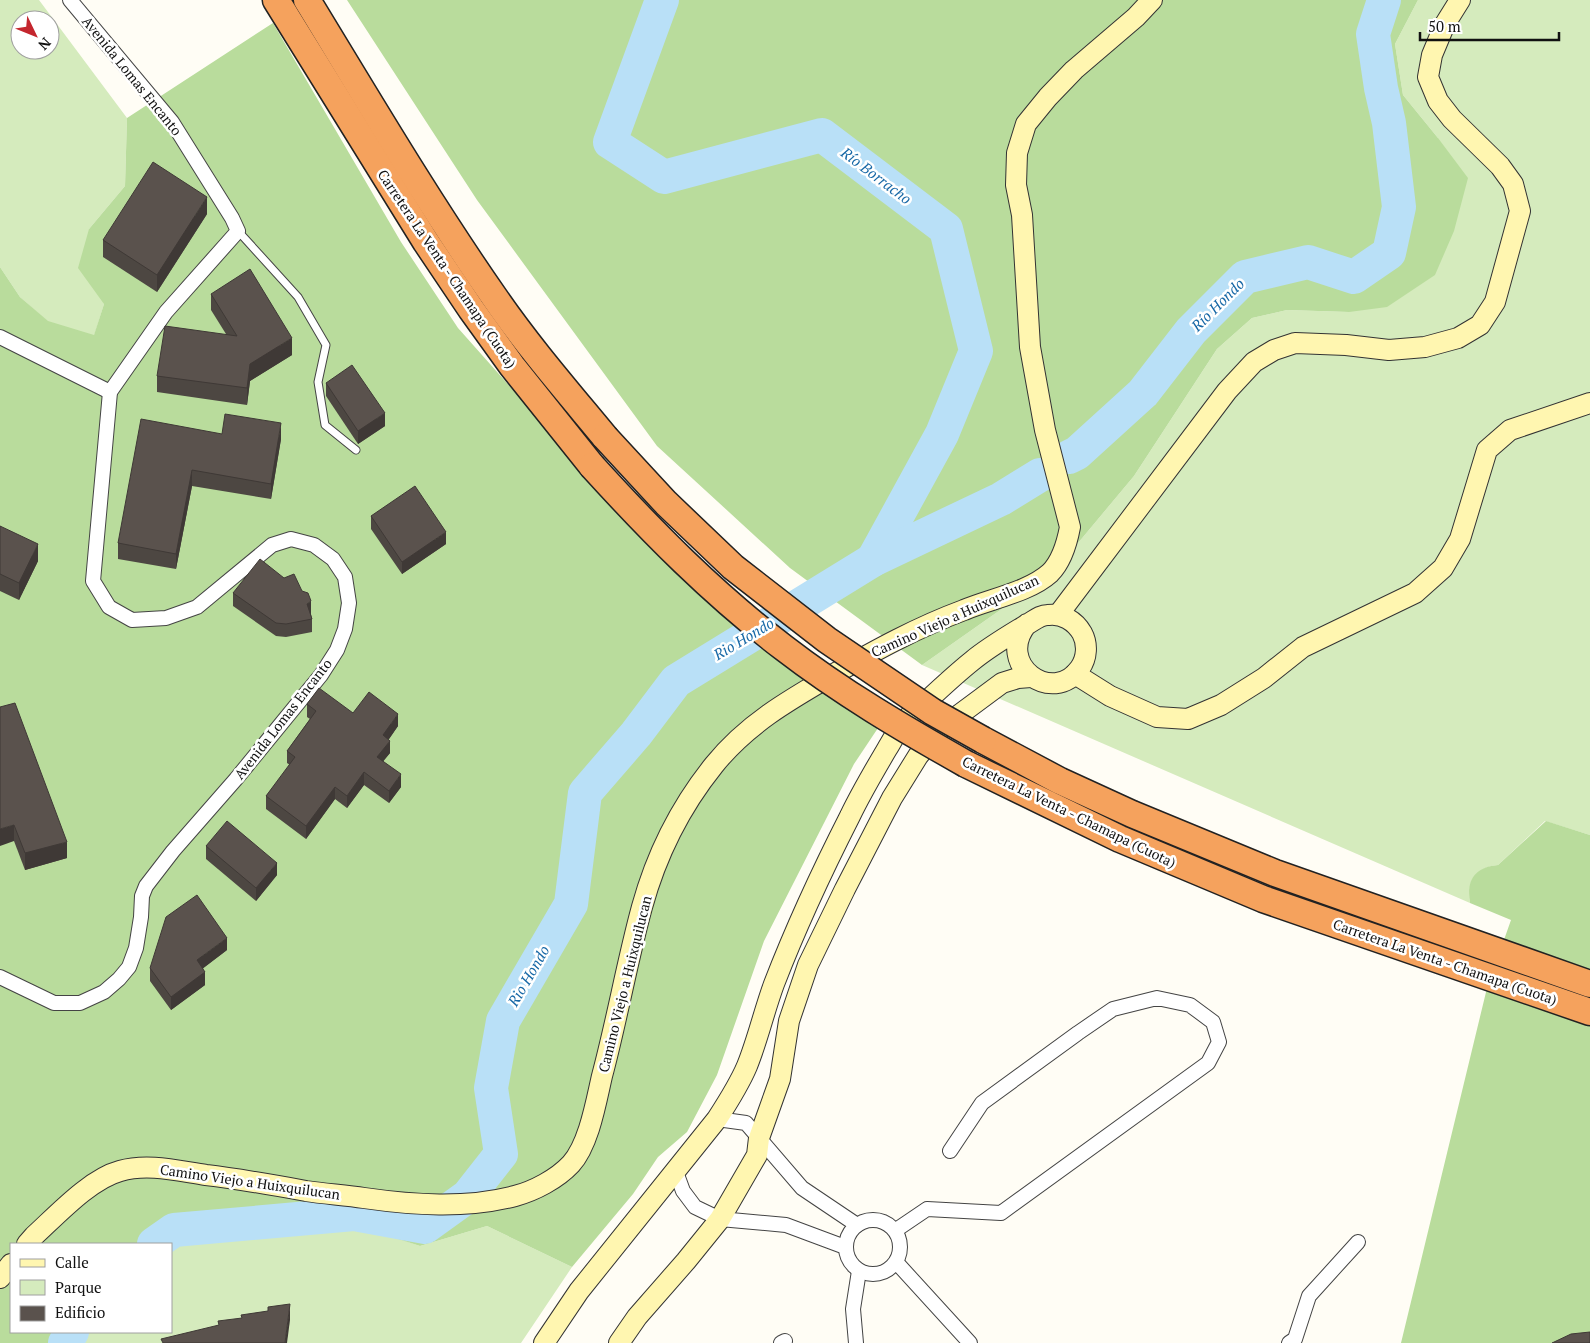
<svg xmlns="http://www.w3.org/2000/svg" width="1590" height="1343" viewBox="0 0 1590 1343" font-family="'PT Serif',serif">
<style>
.green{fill:#d5ebbd;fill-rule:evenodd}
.forest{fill:#b9dc9c}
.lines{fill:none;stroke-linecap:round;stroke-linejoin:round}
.river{stroke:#b9e0f7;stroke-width:34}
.lane-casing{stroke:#444;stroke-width:9}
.street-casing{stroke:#444;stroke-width:16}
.secondary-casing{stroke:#333;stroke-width:22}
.highway-casing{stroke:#222;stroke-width:29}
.lane{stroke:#fff;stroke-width:7}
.street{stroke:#fff;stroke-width:14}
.secondary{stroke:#fff6b0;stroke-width:20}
.highway{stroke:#f5a25d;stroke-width:26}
.highway-bridge-casing{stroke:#222;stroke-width:29;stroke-linecap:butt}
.highway-bridge{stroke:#f5a25d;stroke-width:26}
.wall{fill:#4d4742}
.shaded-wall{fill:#3f3936}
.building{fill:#5a524d;stroke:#3f3936}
.labels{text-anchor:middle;stroke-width:5;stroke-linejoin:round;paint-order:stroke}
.street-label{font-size:14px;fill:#111;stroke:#fff}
.water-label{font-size:15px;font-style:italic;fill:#1768a6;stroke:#fff}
</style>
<rect width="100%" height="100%" fill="#fffdf5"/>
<g class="green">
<path d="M0 0H39L127 118 125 186 89 229 104 304 94 336 57 330 20 297 0 267ZM20 20H50V50H20Z"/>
<path d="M1418 0H1590V835L1545 821 1498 865C1477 867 1466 882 1470 903L922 665 1053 573 1134 476 1217 349 1252 318 1287 310 1349 312 1438 138 1403 95 1395 44Z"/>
<path d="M355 1224 420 1246 487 1226 572 1267 521 1343H78L85 1332H171V1245L179 1240 281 1235Z"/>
</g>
<g class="forest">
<path d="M347 0H1418L1395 44 1403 95 1438 138 1468 178 1454 231 1435 275 1387 307 1349 312 1287 310 1252 318 1217 349 1134 476 1053 573 922 665 790 568 657 446 477 200Z"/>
<path d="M273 23 401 242 458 328 539 419 880 725 854 764 764 941 717 1075 687 1132 658 1157 633 1194 572 1267 487 1226 420 1246 355 1225 281 1235 179 1240 171 1245 11 1244V1332H85L78 1343H0V267L20 297 48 321 94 335 104 304 78 268 89 229 125 186 127 118Z"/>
<path d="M1546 821 1590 835V1343H1401L1487 988 1511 920 1470 903C1466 880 1475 867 1498 865Z"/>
</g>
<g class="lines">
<g class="river">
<path d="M662 0 610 142 664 177 822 135 946 229 976 351 942 434 873 560"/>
<path d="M1069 457 1077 453 1143 393 1191 331 1245 277 1308 262 1354 277 1389 253 1399 207 1389 123 1381 88 1373 34 1384 0"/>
<path d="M154 1244 174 1230 354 1214 425 1227 468 1196 501 1154 491 1088 503 1021 571 904 585 793 636 734 676 681 873 560 1001 499 1040 475"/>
<path d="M65 1343 72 1332"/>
</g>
<g class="lane-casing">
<path id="lane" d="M238 231 298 297 326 345 318 382 325 425 356 450"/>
</g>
<g class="street-casing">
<g id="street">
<path d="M0 337 110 392"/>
<path d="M0 977 54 1003H80L104 992 119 979 129 967 136 948 141 917 142 896 146 886 173 851 236 779 321 675 337 650 345 629 349 603 345 577 333 559 314 545 291 539 272 545 197 607 166 618 132 620 109 607 93 581 110 392 166 312 238 231 232 218 172 122 70 0"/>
<path d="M717 1119 746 1123 802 1188 857 1225"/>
<path d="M676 1172 683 1191 695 1207 720 1219 786 1225 845 1247"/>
<circle cx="873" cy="1247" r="27"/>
<path d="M896 1230 927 1209 1001 1213 1208 1063 1219 1042 1213 1022 1190 1005 1157 998 1113 1009 1078 1033 982 1103 950 1151"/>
<path d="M897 1263 970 1343"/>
<path d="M781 1343 785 1341"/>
<path d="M856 1343 853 1309 859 1271"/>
<path d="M1289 1343 1295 1339 1309 1296 1358 1242"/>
</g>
</g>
<g class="secondary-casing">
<g id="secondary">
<path d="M1058 615 1227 391 1254 362 1274 350 1295 343 1346 345 1389 350 1425 347 1458 338 1480 325 1495 302 1520 211 1513 184 1500 166 1452 119 1438 101 1428 77 1432 55 1445 24 1460 0"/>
<path d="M1075 674 1110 696 1157 717 1188 719 1221 705 1264 678 1303 647 1415 593 1443 568 1460 539 1487 450 1510 430 1590 403"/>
<path d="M27 1244 34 1236C57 1215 90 1179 120 1171 148 1163 178 1171 206 1175 240 1179 273 1185 306 1191 325 1194 345 1195 364 1198 413 1205 465 1209 515 1196 534 1191 557 1179 571 1164 589 1144 596 1102 602 1076 617 1020 627 962 642 907 656 856 681 806 714 765 747 724 789 700 834 674 876 650 918 627 964 610 990 599 1029 592 1050 573 1062 561 1067 543 1070 527L1045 430 1030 347 1022 215 1016 185 1017 153 1026 124 1048 97 1074 70 1136 17 1152 0"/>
<path d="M0 1278 11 1264"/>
<path d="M544 1343 579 1291 717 1119C728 1102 739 1085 747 1066 758 1039 764 1011 774 984 796 927 822 871 850 816 861 793 874 771 887 749 892 741 897 731 902 724 909 715 921 707 929 699 943 686 957 673 972 661 989 647 1008 636 1026 625 1034 621 1039 615 1048 615 1062 613 1075 621 1082 633 1088 644 1087 658 1080 668 1053 707 994 664 1027 624"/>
<path d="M619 1343 637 1317 686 1261 720 1219 757 1155 759 1138 780 1079 789 1021 808 965 845 889 892 798 918 756 940 729 1002 683 1018 678 1031 677"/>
</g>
</g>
<g class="highway-casing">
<g id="highway">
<path d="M276 0 426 242 471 309 512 366 592 466"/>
<path d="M307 0C368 100 428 202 495 298 528 346 567 391 605 437"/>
<path d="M983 740 1060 781 1132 814 1275 873 1590 984"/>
<path d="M966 764 1120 839 1263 899 1590 1012"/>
</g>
</g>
<use href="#lane" class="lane"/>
<use href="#street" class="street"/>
<use href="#secondary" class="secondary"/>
<use href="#highway" class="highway"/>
<g class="highway-bridge-casing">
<g id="highway-bridge">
<path d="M605 437 666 503 733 567 827 640 933 712 983 740"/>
<path d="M592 466C652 532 713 594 784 648 841 692 904 729 966 764"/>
</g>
</g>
<use href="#highway-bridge" class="highway-bridge"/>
</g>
<g class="wall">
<path d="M207 214 157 292 103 257V240Z"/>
<path d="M211 294 292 355 250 381 247 405 157 392V376L226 334 211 310Z"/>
<path d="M326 383 385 426 358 444 326 396Z"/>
<path d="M222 434 281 439 271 499 192 486 176 569 118 559V543Z"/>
<path d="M371 516 446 544 402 574 371 529Z"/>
<path d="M0 526 38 561 19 600 0 591Z"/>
<path d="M233 593 311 614 312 619V632L286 637 276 636 233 606Z"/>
<path d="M307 704 353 713 398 726 388 740 390 753 383 761 401 787 389 803 364 785 347 808 335 799 306 839 266 809V796L290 765 287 763V751L310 719 307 717Z"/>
<path d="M0 707 67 858 25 870 14 841Z"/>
<path d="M206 846 277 875 256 901 206 859Z"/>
<path d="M227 950 203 968 205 985 171 1010 150 981V968Z"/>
</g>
<g class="shaded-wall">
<path d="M207 197V214L157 292V275Z"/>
<path d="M292 338V355L250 381 247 405V388L250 364Z"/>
<path d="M385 413V426L358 444V431Z"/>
<path d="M281 423V439L271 499V484Z"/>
<path d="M192 470V486L176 569V554Z"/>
<path d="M446 532V544L402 574V562Z"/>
<path d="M38 544V561L19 600V583Z"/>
<path d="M311 601V614L307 617V604Z"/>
<path d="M398 714V726L383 748V735Z"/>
<path d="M390 741V753L377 769V757Z"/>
<path d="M364 772V785L347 808V796Z"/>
<path d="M401 774V787L389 803V791Z"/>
<path d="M335 787V799L306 839V826Z"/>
<path d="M14 825V841L0 846V829Z"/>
<path d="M67 842V858L25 870V853Z"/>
<path d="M277 863V875L256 901V888Z"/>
<path d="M227 938V950L197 973V960Z"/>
<path d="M205 972V985L171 1010V997Z"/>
<path d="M290 1304V1320L287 1343H285Z"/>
</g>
<g class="building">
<path d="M153 162 207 197 157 275 103 240Z"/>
<path d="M250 269 292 338 250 364 247 388 157 376 165 326 237 336 211 294Z"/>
<path d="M352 365 385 413 358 431 326 383Z"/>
<path d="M225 414 281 423 271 484 192 470 176 554 118 543 141 419 222 434Z"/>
<path d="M415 486 446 532 402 562 371 516Z"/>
<path d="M0 526 38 544 19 583 0 574Z"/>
<path d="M260 559 284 578 294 574 302 591 308 593 311 601 307 604 312 619 286 624 276 623 233 593Z"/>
<path d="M319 688 353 713 369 692 398 714 383 735 390 741 377 757 401 774 389 791 364 772 347 796 335 787 306 826 266 796 295 757 287 751 316 711 307 704Z"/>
<path d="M15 703 67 842 25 853 14 825 0 829V707Z"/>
<path d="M227 821 277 863 256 888 206 846Z"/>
<path d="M197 895 227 938 197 960 205 972 171 997 150 968 166 917Z"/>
<path d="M290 1304 285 1343H163L161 1339 219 1325 218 1321 242 1318 241 1315 268 1311V1307Z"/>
<path d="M1590 1332V1343H1552L1571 1334Z"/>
</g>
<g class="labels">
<g class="street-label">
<text transform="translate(132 76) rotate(51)" y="5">Avenida Lomas Encanto</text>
<text transform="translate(447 269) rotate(56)" y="5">Carretera La Venta - Chamapa (Cuota)</text>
<text transform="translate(955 616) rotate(-24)" y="5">Camino Viejo a Huixquilucan</text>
<text transform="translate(283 719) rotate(-52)" y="5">Avenida Lomas Encanto</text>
<text transform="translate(1069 812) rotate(26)" y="5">Carretera La Venta - Chamapa (Cuota)</text>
<text transform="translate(1445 962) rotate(19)" y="5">Carretera La Venta - Chamapa (Cuota)</text>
<text transform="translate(625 984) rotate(-76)" y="5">Camino Viejo a Huixquilucan</text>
<text transform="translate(250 1182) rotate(8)" y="5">Camino Viejo a Huixquilucan</text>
</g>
<g class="water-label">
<text transform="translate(876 176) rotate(37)" y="5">Río Borracho</text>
<text transform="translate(1218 305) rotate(-45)" y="5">Río Hondo</text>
<text transform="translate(744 639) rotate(-31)" y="5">Rio Hondo</text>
<text transform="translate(529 976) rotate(-60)" y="5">Rio Hondo</text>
</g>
</g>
<rect x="10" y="1243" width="162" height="90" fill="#ffffff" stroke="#a0a0a0"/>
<rect x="20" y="1259" width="25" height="8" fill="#fff6b0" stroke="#a0a0a0"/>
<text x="55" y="1268" font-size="15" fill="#111111">Calle</text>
<rect x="20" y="1280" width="25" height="15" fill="#d5ebbd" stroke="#a0a0a0"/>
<text x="55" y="1293" font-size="15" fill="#111111">Parque</text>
<rect x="20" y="1306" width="25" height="15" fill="#5a524d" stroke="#a0a0a0"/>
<text x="55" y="1318" font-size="15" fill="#111111">Edificio</text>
<g transform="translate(35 35) rotate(133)"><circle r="24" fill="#ffffff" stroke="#a0a0a0"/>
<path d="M0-4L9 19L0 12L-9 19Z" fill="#c4262e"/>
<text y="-8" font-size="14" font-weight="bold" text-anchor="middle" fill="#111111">N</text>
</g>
<path d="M1420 32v8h139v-8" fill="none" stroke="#111111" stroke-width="2.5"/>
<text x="1428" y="32" font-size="15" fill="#111111" stroke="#ffffff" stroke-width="4" paint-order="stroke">50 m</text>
</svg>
